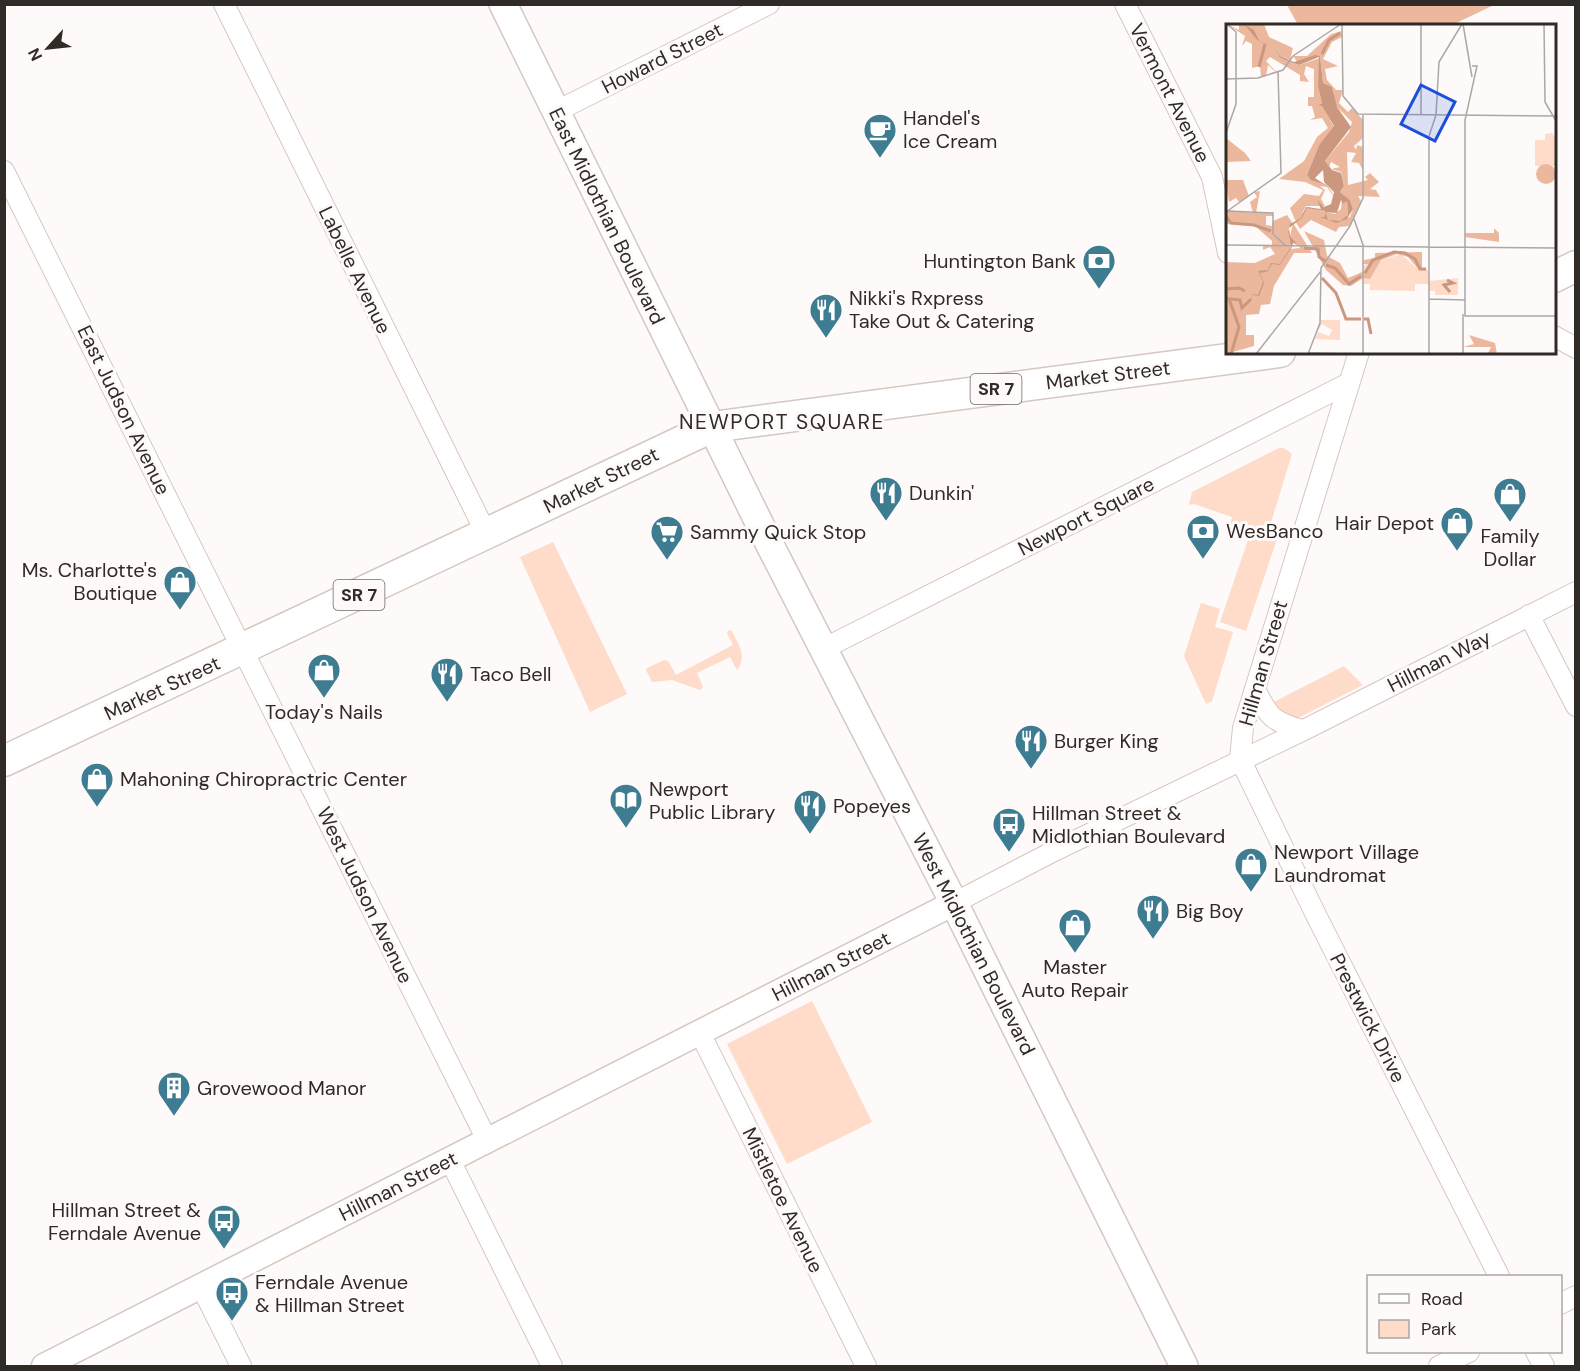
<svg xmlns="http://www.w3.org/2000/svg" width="1580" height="1371" viewBox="0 0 1580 1371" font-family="'DM Sans',sans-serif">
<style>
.green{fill:#ffdbc9}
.forest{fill:#ecb89d}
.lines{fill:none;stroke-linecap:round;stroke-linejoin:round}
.minor-casing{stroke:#d6c7c0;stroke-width:22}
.tertiary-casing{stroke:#d6c7c0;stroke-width:27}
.secondary-casing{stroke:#d6c7c0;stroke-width:30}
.primary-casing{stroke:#d6c7c0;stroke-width:33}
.minor{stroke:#fff;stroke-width:20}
.tertiary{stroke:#fff;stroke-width:24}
.secondary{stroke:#fff;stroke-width:27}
.primary{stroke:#fff;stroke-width:30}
.labels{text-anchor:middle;stroke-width:6;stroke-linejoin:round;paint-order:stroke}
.shield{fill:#fdfaf9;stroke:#6e6967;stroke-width:1.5}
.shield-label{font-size:18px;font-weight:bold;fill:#312b28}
.street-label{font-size:20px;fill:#312b28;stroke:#fdfaf9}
.poi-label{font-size:20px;fill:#312b28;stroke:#fdfaf9;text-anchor:start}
.neighbourhood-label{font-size:21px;letter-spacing:1.5px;fill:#312b28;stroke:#fdfaf9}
.inset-river{fill:none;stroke:#cb987f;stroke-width:3}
.inset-road{fill:none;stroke:#aba7a5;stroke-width:1.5}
.view{fill:#1d4ed8;fill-opacity:0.15;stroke:#1d4ed8;stroke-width:3}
.inset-edge{fill:none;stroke:#312b28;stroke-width:3}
</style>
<rect width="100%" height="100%" fill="#fdfaf9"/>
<g class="green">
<path d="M1279 448H1284L1292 454 1269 529 1279 533 1246 631 1220 622 1250 534 1229 527 1232 517 1194 504 1189 505 1192 492Z"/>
<path d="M553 542 627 694 590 712 520 557Z"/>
<path d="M1201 603 1220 609 1215 627 1233 632 1212 701 1206 704 1184 656Z"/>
<path d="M729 630 732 631C738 644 748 657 737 670L730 657 697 673 703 687 700 690 672 680 652 682 646 670 647 668 664 660 668 661 676 675 733 645 727 633Z"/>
<path d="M1344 666 1363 685 1298 718H1289L1270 704Z"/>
<path d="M812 1001 872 1122 787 1164 727 1044Z"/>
</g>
<path class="forest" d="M1287 5H1494L1452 25H1298Z"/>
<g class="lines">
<g class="minor-casing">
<g id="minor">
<path d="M224 4 487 535"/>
<path d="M1125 4 1212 177 1228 253"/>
<path d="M555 112 769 4"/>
<path d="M4 171 487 1140"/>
<path d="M1554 336 1576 348"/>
<path d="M1529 615 1576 706"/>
<path d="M823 649 1349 383"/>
<path d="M1255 689C1268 716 1272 722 1302 730"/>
<path d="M1240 759 1316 915 1499 1276"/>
<path d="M1240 759 1243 728 1359 352"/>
<path d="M954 903 1054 851 1308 728 1576 592"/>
<path d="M700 1033 866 1366"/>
<path d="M450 1160 552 1366"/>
<path d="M201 1286 241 1366"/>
<path d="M1560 1304 1576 1296"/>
<path d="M1536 1352 1544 1366"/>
<path d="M1439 1366 1469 1352"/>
</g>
</g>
<g class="tertiary-casing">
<path id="tertiary" d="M44 1366 954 903"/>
</g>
<g class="secondary-casing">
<path id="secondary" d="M503 4 772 549 954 903 1184 1366"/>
</g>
<g class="primary-casing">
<g id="primary">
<path d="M1554 277 1576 266"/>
<path d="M4 761 712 427 1280 352"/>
</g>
</g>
<use href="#minor" class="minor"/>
<use href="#tertiary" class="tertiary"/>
<use href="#secondary" class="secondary"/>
<use href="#primary" class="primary"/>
</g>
<defs>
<g id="cafe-pin" transform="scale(1.725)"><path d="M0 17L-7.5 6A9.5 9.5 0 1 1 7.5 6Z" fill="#3d7c91" stroke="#fdfaf9"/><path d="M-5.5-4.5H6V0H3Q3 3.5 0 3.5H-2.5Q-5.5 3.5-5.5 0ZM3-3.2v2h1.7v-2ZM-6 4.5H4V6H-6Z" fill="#fff"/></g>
<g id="bank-pin" transform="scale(1.725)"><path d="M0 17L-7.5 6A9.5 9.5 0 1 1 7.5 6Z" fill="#3d7c91" stroke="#fdfaf9"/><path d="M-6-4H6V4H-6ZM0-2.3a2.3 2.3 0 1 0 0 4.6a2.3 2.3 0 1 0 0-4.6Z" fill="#fff"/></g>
<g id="restaurant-pin" transform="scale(1.725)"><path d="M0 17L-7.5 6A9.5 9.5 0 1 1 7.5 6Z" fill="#3d7c91" stroke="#fdfaf9"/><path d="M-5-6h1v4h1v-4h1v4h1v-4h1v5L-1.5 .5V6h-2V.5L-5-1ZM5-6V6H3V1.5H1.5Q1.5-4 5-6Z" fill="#fff"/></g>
<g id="shop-pin" transform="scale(1.725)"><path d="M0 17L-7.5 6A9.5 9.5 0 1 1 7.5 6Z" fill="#3d7c91" stroke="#fdfaf9"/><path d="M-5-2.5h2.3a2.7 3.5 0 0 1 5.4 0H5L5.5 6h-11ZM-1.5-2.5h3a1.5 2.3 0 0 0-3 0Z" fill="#fff"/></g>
<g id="supermarket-pin" transform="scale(1.725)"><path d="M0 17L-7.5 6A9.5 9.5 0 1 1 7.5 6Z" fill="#3d7c91" stroke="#fdfaf9"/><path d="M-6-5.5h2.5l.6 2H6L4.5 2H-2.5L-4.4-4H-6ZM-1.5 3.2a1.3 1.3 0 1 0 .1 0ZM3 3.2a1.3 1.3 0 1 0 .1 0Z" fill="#fff"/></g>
<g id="library-pin" transform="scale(1.725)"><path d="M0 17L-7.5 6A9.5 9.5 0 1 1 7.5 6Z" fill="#3d7c91" stroke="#fdfaf9"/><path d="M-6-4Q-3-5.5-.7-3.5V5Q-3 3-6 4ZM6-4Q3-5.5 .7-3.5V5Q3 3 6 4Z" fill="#fff"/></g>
<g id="bus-pin" transform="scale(1.725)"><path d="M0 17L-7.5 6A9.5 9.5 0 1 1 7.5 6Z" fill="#3d7c91" stroke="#fdfaf9"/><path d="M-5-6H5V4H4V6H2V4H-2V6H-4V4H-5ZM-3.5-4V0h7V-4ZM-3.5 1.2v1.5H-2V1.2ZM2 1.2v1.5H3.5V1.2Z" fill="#fff"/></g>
<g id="building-pin" transform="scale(1.725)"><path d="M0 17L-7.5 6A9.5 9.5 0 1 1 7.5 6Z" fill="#3d7c91" stroke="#fdfaf9"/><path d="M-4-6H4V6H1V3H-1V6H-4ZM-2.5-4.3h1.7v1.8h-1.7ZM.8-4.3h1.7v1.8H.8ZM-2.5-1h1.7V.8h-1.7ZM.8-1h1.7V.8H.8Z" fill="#fff"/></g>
</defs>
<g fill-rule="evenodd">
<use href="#cafe-pin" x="880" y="130"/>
<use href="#bank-pin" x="1099" y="261"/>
<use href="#restaurant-pin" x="826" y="310"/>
<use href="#restaurant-pin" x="886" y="493"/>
<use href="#shop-pin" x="1510" y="494"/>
<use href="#shop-pin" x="1457" y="523"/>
<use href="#bank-pin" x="1203" y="531"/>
<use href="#supermarket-pin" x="667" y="532"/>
<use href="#shop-pin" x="180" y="582"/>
<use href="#shop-pin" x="324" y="670"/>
<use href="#restaurant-pin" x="447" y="674"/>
<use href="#restaurant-pin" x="1031" y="741"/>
<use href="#shop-pin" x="97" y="779"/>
<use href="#library-pin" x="626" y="800"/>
<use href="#restaurant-pin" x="810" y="806"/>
<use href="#bus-pin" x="1009" y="824"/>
<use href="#shop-pin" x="1251" y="864"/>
<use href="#restaurant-pin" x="1153" y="911"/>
<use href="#shop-pin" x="1075" y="925"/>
<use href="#building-pin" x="174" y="1088"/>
<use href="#bus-pin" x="224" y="1221"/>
<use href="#bus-pin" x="232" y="1293"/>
</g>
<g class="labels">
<g class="shield">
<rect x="970.5" y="374" width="51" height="30" rx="4.5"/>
<rect x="333.5" y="580" width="51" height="30" rx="4.5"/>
</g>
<g class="shield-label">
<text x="996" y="395">SR 7</text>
<text x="359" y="601">SR 7</text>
</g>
<g class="street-label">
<text transform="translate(662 58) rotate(-27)" y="7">Howard Street</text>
<text transform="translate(1170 93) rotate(63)" y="7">Vermont Avenue</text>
<text transform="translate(607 216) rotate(64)" y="7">East Midlothian Boulevard</text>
<text transform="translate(355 270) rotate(64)" y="7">Labelle Avenue</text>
<text transform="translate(1108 375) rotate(-7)" y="7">Market Street</text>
<text transform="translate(124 410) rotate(64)" y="7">East Judson Avenue</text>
<text transform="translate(601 480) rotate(-26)" y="7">Market Street</text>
<text transform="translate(1086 516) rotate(-27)" y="7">Newport Square</text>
<text transform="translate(1439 661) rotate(-27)" y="7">Hillman Way</text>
<text transform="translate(1263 663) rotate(-74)" y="7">Hillman Street</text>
<text transform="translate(162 688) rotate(-25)" y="7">Market Street</text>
<text transform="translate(365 895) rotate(64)" y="7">West Judson Avenue</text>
<text transform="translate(974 944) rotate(63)" y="7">West Midlothian Boulevard</text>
<text transform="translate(831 966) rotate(-27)" y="7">Hillman Street</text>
<text transform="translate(1368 1018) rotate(63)" y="7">Prestwick Drive</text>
<text transform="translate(398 1186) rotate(-27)" y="7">Hillman Street</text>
<text transform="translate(783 1200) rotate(64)" y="7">Mistletoe Avenue</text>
</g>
<g class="poi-label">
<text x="903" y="125">Handel's<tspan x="903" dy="23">Ice Cream</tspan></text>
<text x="1076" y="268" text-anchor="end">Huntington Bank</text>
<text x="849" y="305">Nikki's Rxpress<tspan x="849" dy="23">Take Out &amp; Catering</tspan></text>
<text x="909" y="500">Dunkin'</text>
<text x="1434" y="530" text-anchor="end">Hair Depot</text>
<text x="1226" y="538">WesBanco</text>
<text x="690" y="539">Sammy Quick Stop</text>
<text x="1510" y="543" text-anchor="middle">Family<tspan x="1510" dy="23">Dollar</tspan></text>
<text x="157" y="577" text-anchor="end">Ms. Charlotte's<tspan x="157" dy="23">Boutique</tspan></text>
<text x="470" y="681">Taco Bell</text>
<text x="324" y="719" text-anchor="middle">Today's Nails</text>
<text x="1054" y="748">Burger King</text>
<text x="120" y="786">Mahoning Chiropractric Center</text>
<text x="649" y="796">Newport<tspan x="649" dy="23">Public Library</tspan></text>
<text x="833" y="813">Popeyes</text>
<text x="1032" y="820">Hillman Street &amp;<tspan x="1032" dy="23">Midlothian Boulevard</tspan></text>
<text x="1274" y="859">Newport Village<tspan x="1274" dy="23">Laundromat</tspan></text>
<text x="1176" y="918">Big Boy</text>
<text x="1075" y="974" text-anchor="middle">Master<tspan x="1075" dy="23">Auto Repair</tspan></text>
<text x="197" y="1095">Grovewood Manor</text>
<text x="201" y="1217" text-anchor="end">Hillman Street &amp;<tspan x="201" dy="23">Ferndale Avenue</tspan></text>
<text x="255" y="1289">Ferndale Avenue<tspan x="255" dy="23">&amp; Hillman Street</tspan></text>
</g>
<g class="neighbourhood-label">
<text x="782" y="429">NEWPORT SQUARE</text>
</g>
</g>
<g transform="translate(1226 24)">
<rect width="330" height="330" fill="#fdfaf9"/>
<path d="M326 109 330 115V142H309V116H319V110ZM175 230 193 246 203 247V257L232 254V271H209V267H203V260H189V267L144 266V260H137V242L153 233V237ZM95 296H114V316L89 315 92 308 103 312 106 306 96 300 92 307Z" fill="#ffdbc9"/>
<path d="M1 0 13 6V0H18L31 13 20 0H38L43 13 67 24 64 36 54 32 51 24 53 33 59 36 73 41 94 34 92 63 96 79 92 81H96L108 103 93 121 81 151 101 161 105 167 103 162 108 173 101 163 94 162 99 166 95 175 99 182H80L73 195 69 196 64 184 78 170 93 172 97 166 79 158 53 155 78 137 91 113 102 104 96 94 84 96 89 93 86 82H82V73H88V45L80 42 78 50 83 58 74 57V51L44 33 40 37 56 54 42 41 40 52 35 53 34 42 26 44V20L20 17 16 22 19 12ZM116 7V13L106 18 97 35 112 42 99 45 101 56 110 66H117L113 79 122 88 126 84 137 96V114L128 122 130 126 131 121 137 123V146L133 139 125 138 130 129 121 128 122 161 142 156 139 153 144 149 153 158 144 165 150 166 154 173 132 172 135 177 124 202 113 203 110 208 85 196 74 205 69 197 82 183 109 190 115 185 116 176 121 177 122 191 115 197 124 193 127 185 124 176 114 168 118 162 115 148 105 145 114 143 105 138 103 143 99 137 123 108 126 98 109 81 107 65 97 59 94 32 72 39 67 32H81L105 10ZM0 114 19 129 25 137 0 138ZM310 150a10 10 0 1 1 20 0a10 10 0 1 1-20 0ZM0 156H17L23 172 13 178 10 174 3 178ZM34 167 30 189H47V192H40V201L46 202 47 197 61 191 66 198 62 206 65 225 74 224 64 212 67 199 86 229H68L48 262 44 280 35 281 33 290 20 291V311H28V322L0 330V238L29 239 49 230 44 223 37 226V221L46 222V217L28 201 0 200V186L27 189 24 178 31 173 28 168ZM268 204 273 209V218L239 213V209H268ZM78 207 98 216 101 232 114 239 122 254 141 246 143 240H137L138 236 149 234V229L196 228V244L203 247 193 246 182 233 171 230 155 236 144 255 137 254 125 262 117 261 100 246ZM243 311 269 319 271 330H247L262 329 265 323H237L248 320Z" fill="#ecb89d"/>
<path d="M18 0 28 6 33 17 50 23 54 32 68 38 89 31 94 32 97 59 106 63 111 83 125 103 99 137 106 146 115 149 118 162 114 168 124 176 127 185 121 195 110 199 94 193H99V187L81 184 76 194 63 204 64 212 72 221 67 219 66 223 54 241 46 240 42 247 35 249 33 247 38 259 33 272 27 271 23 279 27 270 32 271 37 258 32 247 42 246 45 239 54 240 65 223 62 208 64 200 75 194 80 183 95 185 91 176 98 183 105 180 108 168 98 158 97 146 89 154 98 160 85 156 81 151 93 121 108 102 96 82 92 81 96 79 92 63 93 33 73 41 59 36 53 33 50 23 32 17ZM115 176 117 180 121 177 122 191 114 197 102 196 99 188 111 189Z" fill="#cb987f" fill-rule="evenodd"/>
<path class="inset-river" d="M96 30 103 16 114 9M33 43 39 20M0 192 5 199 28 201 45 207M78 224 92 225 93 233 99 237M100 241 109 244 123 260 135 252M139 249 147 236 168 228 179 229 189 235 194 245H200M96 254 110 269 120 295H135M221 256 227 259 218 261 224 268M0 265 13 264 19 267M138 295H142L145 310M5 330 13 303 3 275 14 276 16 284 25 275"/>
<path class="inset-road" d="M116 0 117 72 132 90 330 92M195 0V91M237 0 246 53M318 0 319 78 330 97M246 42H251L239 96V292H330M0 55 32 54 57 46 67 32 115 0M0 109 10 80V8L1 0M1 187 47 189V210L59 221M0 188 55 149 52 48M128 195 137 221V330M0 221 203 223M203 223 330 224M203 275 239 276M82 329 123 330M30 330 95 247M82 330 94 299 95 244 124 202 137 174V90M203 330V112L210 91 213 38 236 0M237 330V290"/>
<path class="view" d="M195 61 229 78 209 117 175 100Z"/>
<rect width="330" height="330" class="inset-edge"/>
</g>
<rect width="1580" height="1371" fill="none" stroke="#312b28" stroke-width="12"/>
<rect x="1367" y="1275" width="195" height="78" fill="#fdfaf9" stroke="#aba7a5" stroke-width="1.5"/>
<rect x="1379" y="1294" width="30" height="9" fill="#ffffff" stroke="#aba7a5" stroke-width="1.5"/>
<text x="1421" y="1305" font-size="18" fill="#312b28">Road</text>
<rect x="1379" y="1320" width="30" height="18" fill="#ffdbc9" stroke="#aba7a5" stroke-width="1.5"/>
<text x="1421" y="1335" font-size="18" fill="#312b28">Park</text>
<g transform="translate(48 48) rotate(243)" stroke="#fdfaf9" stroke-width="4.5" paint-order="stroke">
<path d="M0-4.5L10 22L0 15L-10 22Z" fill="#312b28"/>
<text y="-9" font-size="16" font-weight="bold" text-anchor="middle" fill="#312b28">N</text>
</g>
</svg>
